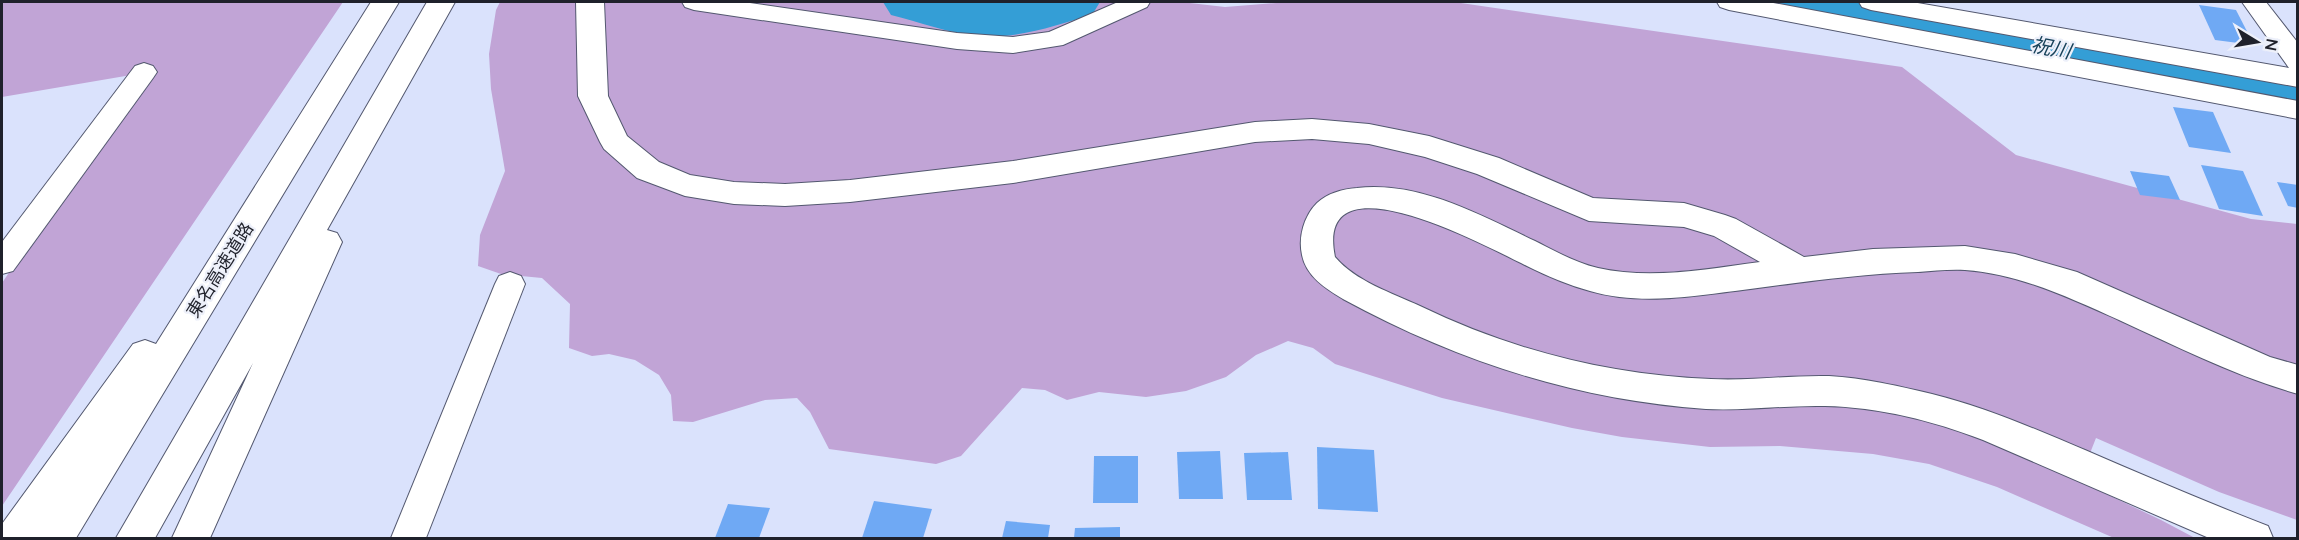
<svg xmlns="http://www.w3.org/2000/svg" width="2299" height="540" font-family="Mulish,'Noto Sans JP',sans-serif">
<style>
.green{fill:#c1a4d6}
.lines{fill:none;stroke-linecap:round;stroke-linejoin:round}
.river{fill:#349ed6;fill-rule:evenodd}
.building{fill:#6fa9f4}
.street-casing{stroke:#53586f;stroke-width:2}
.secondary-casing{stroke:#53586f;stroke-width:2}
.highway-casing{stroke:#53586f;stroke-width:2}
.street{fill:#fff;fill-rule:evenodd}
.secondary{fill:#fff;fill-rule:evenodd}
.highway{fill:#fff;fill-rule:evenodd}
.labels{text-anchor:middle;stroke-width:4.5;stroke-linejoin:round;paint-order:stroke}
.street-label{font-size:18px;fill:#1f212b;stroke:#edf0fa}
.water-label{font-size:20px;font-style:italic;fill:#18425a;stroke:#edf0fa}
</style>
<rect width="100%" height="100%" fill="#dae2fc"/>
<!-- green -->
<g class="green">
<path d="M2,2H343L2,506V283L143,73L2,97Z"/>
<path d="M500,2H1181L1225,7L1289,2H1454L1902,67L2016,155L2251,219L2297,224V520L2219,492L2096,438L2079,481L2161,520L2195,538H2114L1997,487L1929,464L1873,454L1780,446L1710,447L1622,437L1572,428L1442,398L1335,364L1313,348L1288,341L1256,355L1226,377L1186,391L1146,397L1099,392L1067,400L1045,390L1022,388L961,456L936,464L829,449L810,412L797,398L765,400L693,422L673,421L671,395L659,375L635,360L609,354L592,356L569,348L570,304L542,278L501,274L478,266L480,235L505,171L491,89L489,54L496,10Z"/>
</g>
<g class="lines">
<!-- river -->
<g class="river">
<path d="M883,2H1100L1092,15C1056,25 1016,40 977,36C949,33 919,22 891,15Z"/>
<path d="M1777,2H1897L2298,73V114L2062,71L1805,20L1785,15Z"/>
</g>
</g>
<!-- building -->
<g class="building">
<path d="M2199,5L2236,10L2254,45L2215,40Z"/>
<path d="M2173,107L2213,112L2231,153L2189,147Z"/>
<path d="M2201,165L2243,171L2263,216L2219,209Z"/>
<path d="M2130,171L2169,176L2180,200L2140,195Z"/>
<path d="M2277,182L2298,185V208L2288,206Z"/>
<path d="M1317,447L1374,450L1378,512L1318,509Z"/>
<path d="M1220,451L1223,499H1179L1177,452Z"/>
<path d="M1288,452L1292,500H1247L1244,453Z"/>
<path d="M1094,456H1138V503H1093Z"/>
<path d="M874,501L932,509L923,538H862Z"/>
<path d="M728,504L770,508L759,538H715Z"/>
<path d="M1006,521L1050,525L1048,538H1002Z"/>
<path d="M1120,527V538H1074L1075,528Z"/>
</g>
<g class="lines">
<defs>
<g id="street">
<path d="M682,2H743L957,33L1013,37L1049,32L1118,2H1150L1147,7L1063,45L1013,53L957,49L694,10L685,7Z"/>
<path d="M1717,2H1768L2298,101V119L1729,10L1720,7Z"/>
<path d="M1859,2H1912L2289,68L2242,2H2266L2298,43V87L1871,10L1862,7Z"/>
<path d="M144,63L153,66L157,72L153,78L13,271L2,274V242L135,66Z"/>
<path d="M510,272L521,276L525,284L426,538H391L495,284L499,276Z"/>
</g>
<path id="secondary" d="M576,2H604L608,96L627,136L659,162L690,175L734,182L785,184L850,180L1013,161L1255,122L1312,119L1369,124L1429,136L1499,158L1593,198L1684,203L1725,215L1736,219L1804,257L1873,249L1965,246L2015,254L2077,272L2270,357L2298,365V394C2235,376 2178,347 2119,320C2070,298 2020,274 1965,270C1950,269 1933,271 1918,272C1857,274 1796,283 1735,291C1687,297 1638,305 1590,291C1568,285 1547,276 1527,266C1493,250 1313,150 1335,257C1355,281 1392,293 1420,306C1511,350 1609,375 1711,379C1750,381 1790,375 1829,376C1864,378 1898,386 1932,394C1985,407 2035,429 2085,450C2145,476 2206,502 2268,526L2273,538H2209L1983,440C1934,421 1878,407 1825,406C1785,405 1745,411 1706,409C1576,400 1457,361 1343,299C1326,289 1306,276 1302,255C1298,237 1304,216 1317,203C1328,193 1343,189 1357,188C1420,181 1480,215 1535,241C1555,251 1576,263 1598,268C1651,280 1707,269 1760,262L1714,236L1684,227L1589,221L1477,174L1425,157L1369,144L1312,139L1255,142L1013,183L850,202L785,206L734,204L685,196L637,178L604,149L600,142L578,96Z"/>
<g id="highway">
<path d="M371,2H399L76,538H2V524L133,344L145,340L156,344Z"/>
<path d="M427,2H455L327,230L337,233L342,242L210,538H172L253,363L155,538H116Z"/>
</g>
</defs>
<!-- street casing -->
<use href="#street" class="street-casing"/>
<!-- secondary casing -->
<use href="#secondary" class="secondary-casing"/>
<!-- highway casing -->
<use href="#highway" class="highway-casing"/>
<!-- street -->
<use href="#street" class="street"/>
<!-- secondary -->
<use href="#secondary" class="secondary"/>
<!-- highway -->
<use href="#highway" class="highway"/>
</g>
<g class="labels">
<!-- street labels -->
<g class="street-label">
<text transform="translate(220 270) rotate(-58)" y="6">東名高速道路</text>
</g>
<!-- water labels -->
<g class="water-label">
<text transform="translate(2051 48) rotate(11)" y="7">祝川</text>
</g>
</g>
<!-- border -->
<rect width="2299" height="540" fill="none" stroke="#1f212b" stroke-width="6"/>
<!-- north arrow -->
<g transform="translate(2257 42) rotate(101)" stroke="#edf0fa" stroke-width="4.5" paint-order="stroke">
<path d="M0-4.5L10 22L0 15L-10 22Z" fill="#1f212b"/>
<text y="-9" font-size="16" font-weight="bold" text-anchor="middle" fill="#1f212b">N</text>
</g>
</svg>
